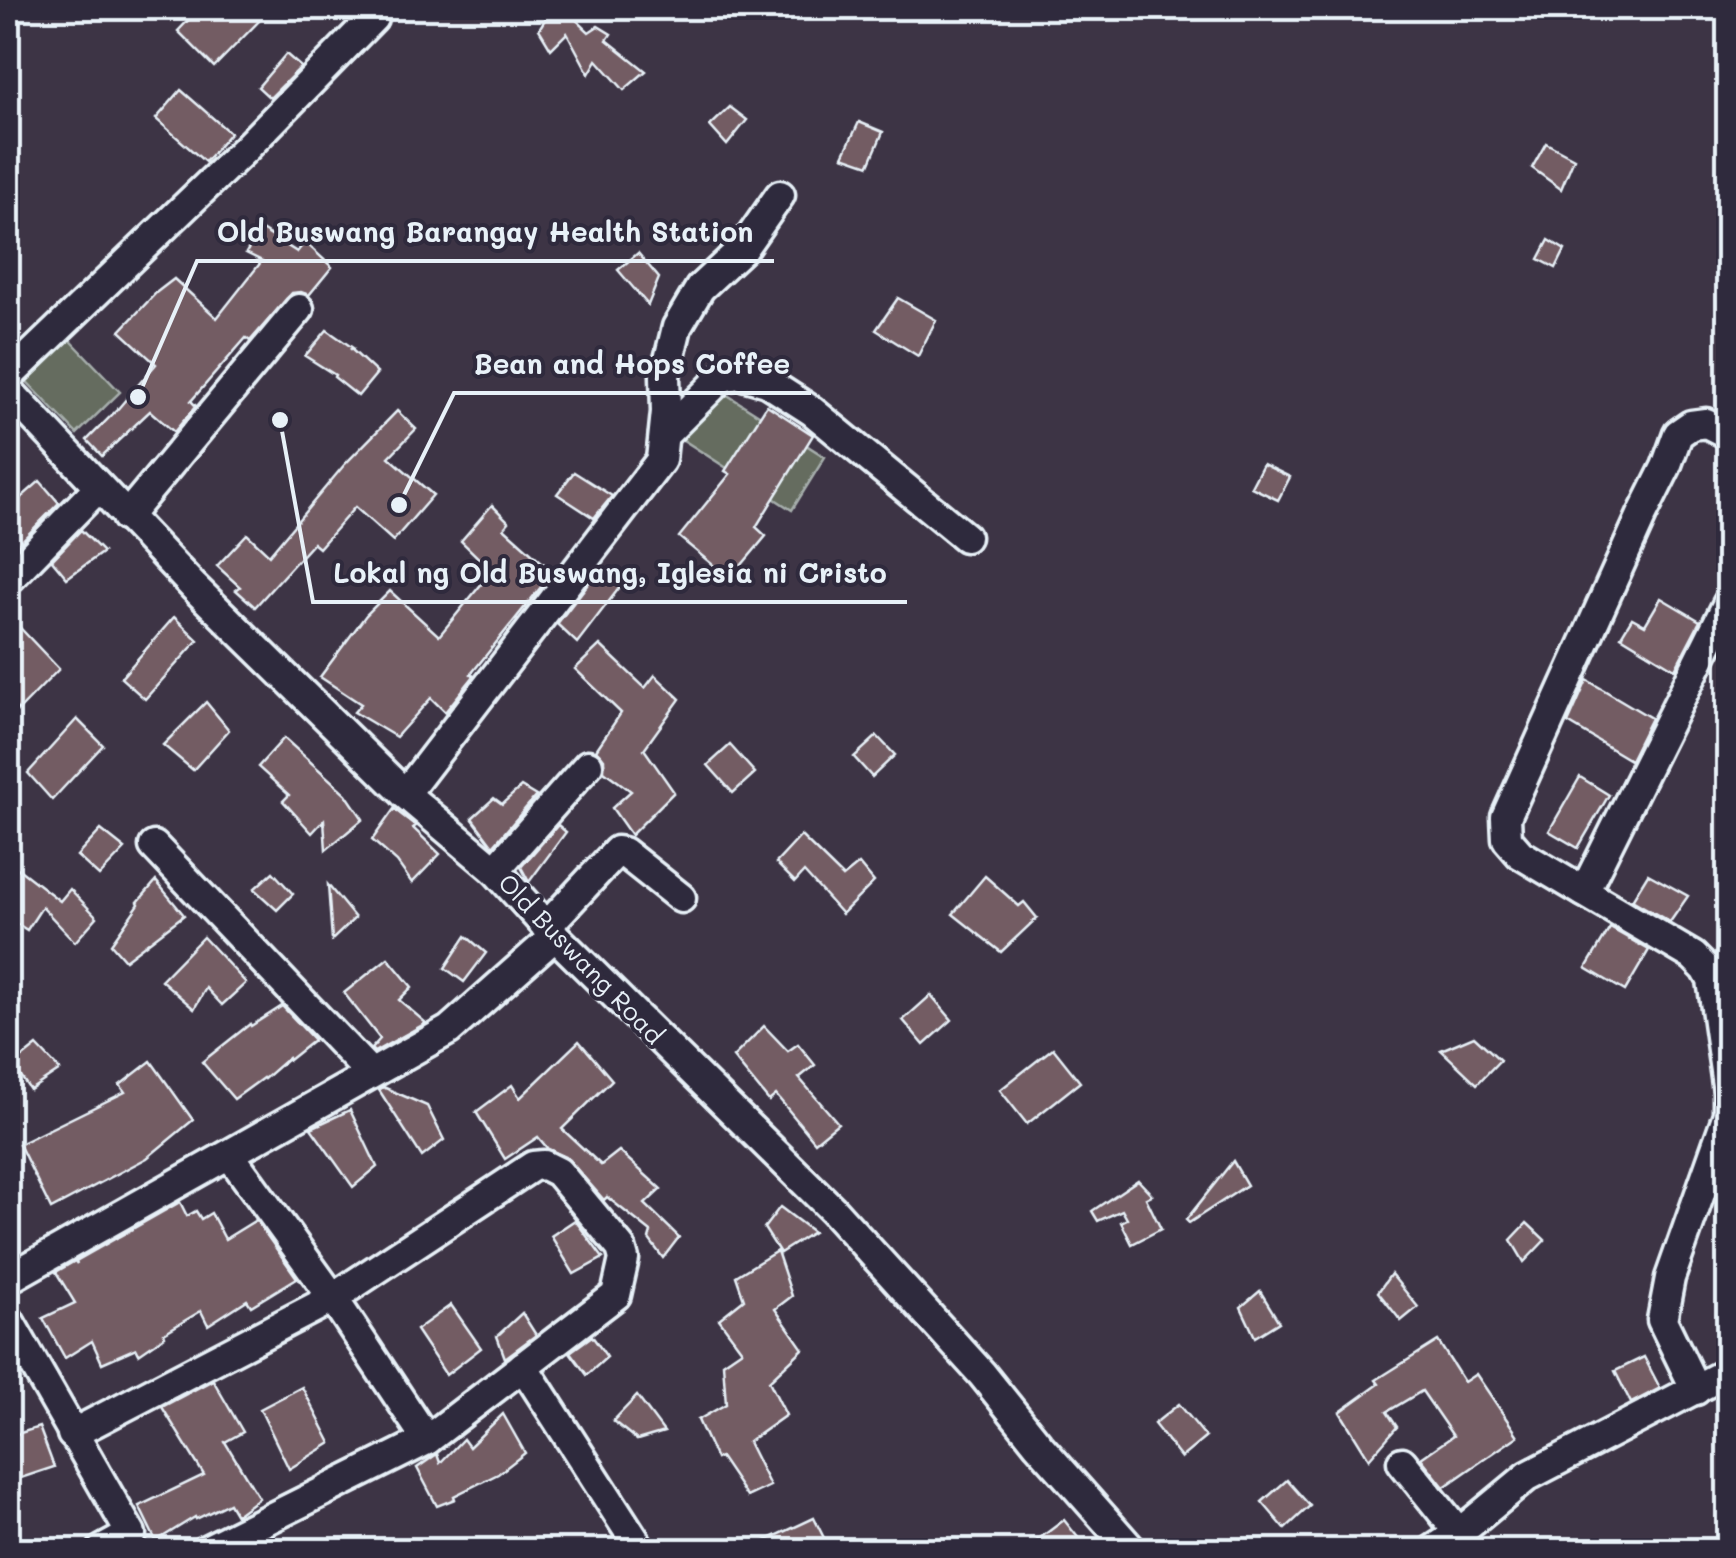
<svg xmlns="http://www.w3.org/2000/svg" width="1736" height="1558" font-family="Mali,sans-serif">
<style>
.green{fill:#656c5f;stroke:#a6aeac;stroke-width:2.5}
.building{fill:#735b63;stroke:#e8f1f8;stroke-width:2.5}
.lines{fill:none;stroke-linecap:round;stroke-linejoin:round}
.minor-casing{stroke:#e8f1f8;stroke-width:35}
.minor{stroke:#2f2a3d;stroke-width:28}
.labels{text-anchor:middle;stroke-width:8;stroke-linejoin:round;paint-order:stroke}
.street-label{font-size:25px;fill:#e8f1f8;stroke:#2f2a3d}
.leader{fill:none;stroke:#e8f1f8;stroke-width:4}
.callout-dot{fill:#e8f1f8;stroke:#2f2a3d;stroke-width:4}
.callout-label{font-size:28px;text-anchor:middle;font-weight:bold;fill:#e8f1f8;stroke:#2f2a3d;stroke-width:8;stroke-linejoin:round;paint-order:stroke}
</style>
<rect width="100%" height="100%" fill="#3d3445"/>
<filter id="ink" filterUnits="userSpaceOnUse"><feTurbulence type="fractalNoise" baseFrequency=".01" numOctaves="2"/><feDisplacementMap in="SourceGraphic" scale="20" xChannelSelector="R" yChannelSelector="G"/><feConvolveMatrix kernelMatrix="1 2 1 2 8 2 1 2 1" color-interpolation-filters="sRGB"/></filter>
<g filter="url(#ink)">
<!-- green -->
<g class="green">
<path d="M56,325L120,392L77,434L13,367Z"/>
<path d="M707,382L825,457L792,510L674,434Z"/>
</g>
<!-- building -->
<g class="building">
<path d="M200,8H245L259,21L214,67L178,31Z"/>
<path d="M552,8H564L589,32L598,26L611,34L607,40L646,71L624,90L597,60L589,74L567,33L551,49L539,29Z"/>
<path d="M286,54L301,67L270,98L258,87Z"/>
<path d="M181,90L230,133L205,162L156,119Z"/>
<path d="M730,107L747,120L727,145L710,126Z"/>
<path d="M859,122L883,132L869,165L843,156Z"/>
<path d="M1546,143L1574,158L1561,189L1532,168Z"/>
<path d="M260,229L297,252L305,242L332,267L309,295L301,292L292,293L250,341L246,338L191,401L196,406L174,432L150,411L102,456L87,440L116,411L156,364L120,331L157,292L174,279L217,318L262,261L246,253Z"/>
<path d="M1549,240L1565,250L1556,268L1539,259Z"/>
<path d="M638,253L659,278L648,305L618,270Z"/>
<path d="M898,298L936,320L918,356L876,330Z"/>
<path d="M327,330L353,348L351,349L377,373L358,396L334,377L335,375L305,356Z"/>
<path d="M767,405L813,435L756,527L766,536L730,579L679,537L730,474L725,471Z"/>
<path d="M397,411L416,429L389,457L433,495L393,541L355,507L319,548L313,543L255,607L236,590L240,587L217,566L247,534L269,555L345,464Z"/>
<path d="M1263,464L1290,477L1278,500L1251,487Z"/>
<path d="M574,472L612,496L594,518L557,494Z"/>
<path d="M40,481L59,503L8,555V509Z"/>
<path d="M492,505L509,522L504,528L553,572L471,674L474,676L445,712L431,698L396,737L354,712L361,704L320,677L366,615L390,591L439,636L492,571L461,541Z"/>
<path d="M81,530L103,552L67,578L52,560Z"/>
<path d="M601,567L623,583L577,643L557,624Z"/>
<path d="M1661,598L1700,621L1675,669L1621,636L1632,618L1645,625Z"/>
<path d="M8,615L59,669L18,711L8,694Z"/>
<path d="M174,617L198,640L145,699L121,678Z"/>
<path d="M600,645L645,688L655,675L680,699L644,749L674,792L631,835L612,808L631,791L604,771V759L596,750L621,713L575,669Z"/>
<path d="M1587,680L1651,718L1630,760L1568,723Z"/>
<path d="M206,702L229,730L193,770L163,745Z"/>
<path d="M77,719L103,745L52,800L28,773Z"/>
<path d="M877,736L895,755L872,777L854,757Z"/>
<path d="M284,738L346,794L363,819L326,850L324,820L312,833L283,801L289,795L258,767Z"/>
<path d="M730,745L755,773L733,793L708,765Z"/>
<path d="M1580,777L1609,795L1578,848L1549,831Z"/>
<path d="M521,787L536,796L493,846L472,818L494,798L502,804Z"/>
<path d="M394,809L416,826L413,828L440,854L412,883L397,862L372,840Z"/>
<path d="M558,825L566,832L529,882L521,867Z"/>
<path d="M101,830L125,849L99,876L77,856Z"/>
<path d="M801,836L843,877L859,864L874,882L842,914L804,872L795,882L776,863Z"/>
<path d="M16,867L60,901L70,889L97,917L75,942L42,907L27,930L8,918V880Z"/>
<path d="M273,872L293,894L277,910L254,889Z"/>
<path d="M1648,874L1688,896L1670,922L1632,900Z"/>
<path d="M985,876L1019,906L1024,902L1037,918L1001,952L953,914Z"/>
<path d="M156,881L184,915L125,960L111,944L139,904L138,902Z"/>
<path d="M328,885L355,918L332,940Z"/>
<path d="M1610,928L1649,950L1625,991L1586,968Z"/>
<path d="M466,936L486,953L464,982L445,968Z"/>
<path d="M203,937L246,983L222,1005L206,988L194,1009L161,980Z"/>
<path d="M388,958L412,987L399,1000L426,1023L374,1052L371,1049L380,1039L344,993Z"/>
<path d="M931,995L952,1020L924,1045L903,1020Z"/>
<path d="M282,1006L314,1040L289,1060L288,1058L264,1079L263,1078L234,1099L202,1062L250,1024L251,1026Z"/>
<path d="M764,1026L788,1051L798,1044L815,1065L799,1078L838,1123L815,1142L776,1095L769,1101L733,1057Z"/>
<path d="M1474,1036L1500,1060L1477,1084L1441,1050Z"/>
<path d="M579,1041L612,1080L562,1129L601,1165L619,1151L661,1189L645,1204L679,1237L663,1258L649,1239L651,1232L607,1197L604,1200L566,1157L548,1149L538,1137L505,1159L476,1112L512,1085L520,1098Z"/>
<path d="M37,1046L60,1070L30,1090L13,1065Z"/>
<path d="M1053,1048L1080,1082L1027,1124L1000,1090Z"/>
<path d="M151,1061L193,1120L147,1158L51,1209L19,1144L125,1092L120,1085Z"/>
<path d="M383,1087L427,1106L444,1140L422,1157L379,1090Z"/>
<path d="M350,1110L377,1167L353,1187L311,1128Z"/>
<path d="M1233,1161L1247,1185L1189,1223L1186,1220Z"/>
<path d="M1138,1180L1152,1195L1146,1198L1161,1229L1132,1244L1121,1222L1127,1219L1122,1210L1098,1221L1092,1211Z"/>
<path d="M180,1202L187,1216L196,1211L201,1219L211,1213L225,1239L256,1220L297,1278L251,1306L247,1300L208,1325L201,1311L164,1333L165,1336L139,1354L136,1348L102,1363L92,1341L65,1358L43,1318L75,1303L56,1272L75,1261L77,1264L76,1261Z"/>
<path d="M780,1207L813,1232L780,1253L764,1228Z"/>
<path d="M575,1220L603,1258L574,1274L551,1236Z"/>
<path d="M1527,1223L1545,1240L1524,1262L1511,1240Z"/>
<path d="M777,1251L792,1296L775,1309L803,1349L769,1381L786,1415L748,1442L770,1486L747,1497L720,1457L716,1459L698,1420L726,1404L723,1363L742,1350L719,1319L744,1299L736,1276Z"/>
<path d="M1391,1274L1418,1307L1401,1321L1378,1292Z"/>
<path d="M1260,1291L1279,1322L1255,1337L1241,1307Z"/>
<path d="M451,1305L481,1348L446,1375L416,1330Z"/>
<path d="M522,1313L536,1335L505,1358L497,1336Z"/>
<path d="M592,1336L607,1357L587,1375L570,1352Z"/>
<path d="M1438,1341L1464,1382L1476,1374L1518,1436L1444,1487L1421,1458L1453,1436L1422,1391L1387,1412L1397,1427L1369,1459L1340,1412L1379,1384L1376,1380Z"/>
<path d="M1644,1357L1660,1388L1631,1403L1615,1371Z"/>
<path d="M213,1380L243,1432L225,1442L259,1498L236,1515L229,1503L196,1519L195,1517L156,1541L139,1506L204,1475L162,1407Z"/>
<path d="M302,1387L331,1443L289,1469L260,1409Z"/>
<path d="M637,1396L664,1432L637,1440L613,1421Z"/>
<path d="M1179,1404L1206,1437L1181,1458L1154,1424Z"/>
<path d="M503,1414L525,1453L498,1474L454,1496L455,1499L437,1506L417,1468L437,1454L440,1463L463,1439L469,1447Z"/>
<path d="M39,1427L54,1467L15,1480L8,1463V1437Z"/>
<path d="M1287,1480L1310,1506L1285,1529L1262,1502Z"/>
<path d="M814,1518L830,1550H746Z"/>
<path d="M1064,1520L1088,1550H1024Z"/>
</g>
<g class="lines">
<defs>
<g id="minor">
<path d="M8,377L246,148L373,18"/>
<path d="M8,390L194,587L405,794L495,870L555,936L832,1209L982,1374L1038,1444L1132,1550"/>
<path d="M664,435L722,377L739,374L767,382L812,411L965,537"/>
<path d="M126,517L299,309"/>
<path d="M8,580L98,488"/>
<path d="M405,794L661,460L666,412L665,376L677,327L700,288L743,248L780,195"/>
<path d="M154,846L370,1073"/>
<path d="M495,870L588,765"/>
<path d="M1584,892L1520,854L1507,839L1506,817L1642,515L1666,467L1678,434L1691,425L1706,423L1728,434"/>
<path d="M546,927L617,851L623,852L681,898"/>
<path d="M8,1279L449,1030L555,936"/>
<path d="M8,1319L131,1534L102,1550"/>
<path d="M523,1366L641,1550"/>
<path d="M1696,1390L1662,1320L1670,1278L1728,1114V1092L1712,980L1706,969L1693,956L1584,892L1728,603"/>
<path d="M72,1434L333,1298L533,1166L544,1165L558,1172L621,1248L624,1259L616,1295L427,1440"/>
<path d="M1402,1462L1459,1533"/>
<path d="M206,1550L427,1440L333,1298L230,1155"/>
<path d="M1433,1550L1459,1533L1528,1476L1728,1372"/>
</g>
</defs>
<!-- minor casing -->
<use href="#minor" class="minor-casing"/>
<!-- minor -->
<use href="#minor" class="minor"/>
</g>
</g>
<g class="labels">
<!-- street labels -->
<g class="street-label">
<text transform="translate(581 959) rotate(46)" y="9">Old Buswang Road</text>
</g>
</g>
<!-- callouts -->
<path class="leader" d="M138 397L197 261H774M399 505L454 393H811M280 420L313 602H907"/>
<g class="callout-dot">
<circle cx="138" cy="397" r="10"/>
<circle cx="399" cy="505" r="10"/>
<circle cx="280" cy="420" r="10"/>
</g>
<g class="callout-label">
<text x="485" y="242">Old Buswang Barangay Health Station</text>
<text x="632" y="374">Bean and Hops Coffee</text>
<text x="610" y="583">Lokal ng Old Buswang, Iglesia ni Cristo</text>
</g>
<!-- margin -->
<rect width="1736" height="1558" fill="none" stroke="#2f2a3d" stroke-width="40"/>
<rect x="20" y="20" width="1696" height="1518" fill="none" stroke="#e8f1f8" stroke-width="4" filter="url(#ink)"/>
</svg>
